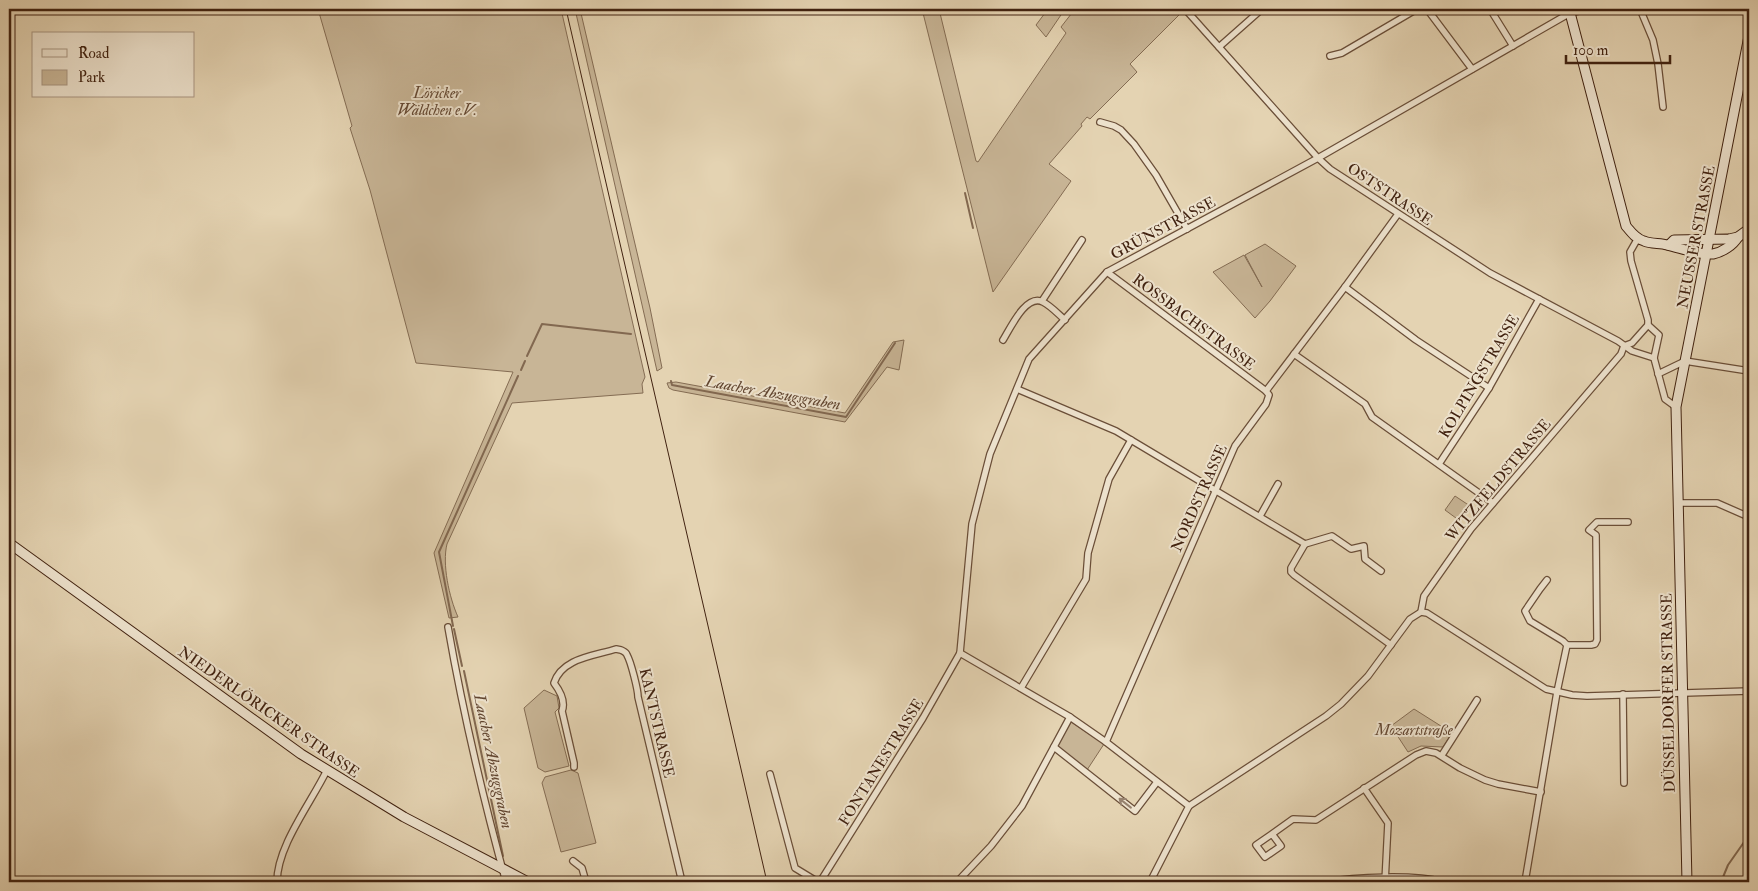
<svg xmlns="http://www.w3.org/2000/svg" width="1758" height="891" font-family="'IM FELL Double Pica',serif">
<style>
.green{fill:#c8b596;stroke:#846c53}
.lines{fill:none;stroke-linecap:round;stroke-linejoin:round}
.stream{stroke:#826850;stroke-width:2}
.street-casing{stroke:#6a4e38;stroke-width:8}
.secondary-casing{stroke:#412210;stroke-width:11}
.street{stroke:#ede2cd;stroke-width:5.5}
.secondary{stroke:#ede2cd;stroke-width:9}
.tram{stroke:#412210;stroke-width:1}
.oneway{stroke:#97826e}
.labels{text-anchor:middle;stroke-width:4;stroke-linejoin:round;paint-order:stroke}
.park-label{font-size:15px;font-style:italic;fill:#634732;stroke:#ede2cd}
.street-label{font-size:15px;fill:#412210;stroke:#ede2cd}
.water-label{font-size:16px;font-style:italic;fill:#614530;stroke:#ede2cd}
</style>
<rect width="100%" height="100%" fill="#e4d3b2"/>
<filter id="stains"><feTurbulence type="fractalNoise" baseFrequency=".004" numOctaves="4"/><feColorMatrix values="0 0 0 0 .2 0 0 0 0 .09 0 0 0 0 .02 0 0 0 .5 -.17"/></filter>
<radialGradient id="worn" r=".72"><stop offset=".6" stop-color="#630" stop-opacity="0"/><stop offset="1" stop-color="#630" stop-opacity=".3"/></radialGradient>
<!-- green -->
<g class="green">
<path d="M318,9H561L645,377L642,384L643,393L512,403L447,544C442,564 449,597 458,617L449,618L434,553L513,372L416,363L370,190L350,128L352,126Z"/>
<path d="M575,9H580L650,308L662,368L657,371Z"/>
<path d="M922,9H939L976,161L978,162L1066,33L1061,27L1075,9H1179L1182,12L1130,64L1137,72L1090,119L1087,117L1081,124L1082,126L1049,164L1071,181L993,292Z"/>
<path d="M1048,9H1065L1046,37L1036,25Z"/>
<path d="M1265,244L1296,266L1270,301L1255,318L1213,272L1244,255L1262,287L1245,255Z"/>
<path d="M904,340L899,370L887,367L845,422L673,390L669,388L667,383L676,382L845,413L893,342Z"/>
<path d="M1455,496L1470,506L1460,521L1445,510Z"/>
<path d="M544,690L557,696L559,708L555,712L569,766L545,772L538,768L524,708Z"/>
<path d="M1414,709L1452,733L1443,747L1421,746L1408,752L1391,726Z"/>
<path d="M1071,722L1104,744L1087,770L1057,746Z"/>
<path d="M571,770L578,773L596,843L561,852L542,783L545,777Z"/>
</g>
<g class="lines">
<!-- stream -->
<g class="stream">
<path d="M965,193L973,228"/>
<path d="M527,356L542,324L631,334"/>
<path d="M521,370L525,361"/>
<path d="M671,381L672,385L846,417L895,343"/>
<path d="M453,626L439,552L518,376"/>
<path d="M454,629L462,666"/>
<path d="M464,671L503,856"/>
<path d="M1721,882L1728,865L1749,835"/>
</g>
<defs>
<g id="street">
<path d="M1185,9L1318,158L1330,169L1490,273L1618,341L1632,351L1654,358"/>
<path d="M1427,9L1472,69"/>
<path d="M1490,9L1513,46"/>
<path d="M1640,9L1653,40L1658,64L1663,107"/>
<path d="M1219,47L1262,9"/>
<path d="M1330,56L1342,53L1417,9"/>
<path d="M1100,122L1114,126L1121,130L1134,144L1156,175L1187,229"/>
<path d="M1638,238L1630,252L1631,261L1648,320V325L1659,335L1654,358L1665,399L1676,407"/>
<path d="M1107,272L1266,391"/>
<path d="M1345,287L1416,340L1489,388"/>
<path d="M1042,301L1082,240"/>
<path d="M1003,340C1010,329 1026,293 1043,302C1051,306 1058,314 1065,320"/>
<path d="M1624,346L1632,343L1648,325"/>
<path d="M1294,354L1365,404L1372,417L1493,503"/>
<path d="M1658,374L1685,361L1749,371"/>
<path d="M1017,389L1116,431L1305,544L1291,568V572L1294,575L1391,645"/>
<path d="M1439,464L1489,388L1539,299"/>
<path d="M1679,503H1717L1749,517"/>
<path d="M1260,516L1278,484"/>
<path d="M1305,544L1332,536L1351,549L1364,546L1365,559L1381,571"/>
<path d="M1421,612L1427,613L1546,689L1572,695L1587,696L1749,691"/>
<path d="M448,627C463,713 483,798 506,882"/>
<path d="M1567,645H1591L1595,644L1597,640L1596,535L1589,530L1597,522H1628"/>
<path d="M960,653L1070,717L1106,742L1189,806"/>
<path d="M1021,688L1086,579L1088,553L1109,479L1131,440"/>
<path d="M1623,694L1624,783"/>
<path d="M1106,742L1235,446L1266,404L1269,395L1266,391L1345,287L1398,214"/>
<path d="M1054,747L1135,811L1157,782"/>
<path d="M1442,755L1477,700"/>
<path d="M574,767V763L562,711C566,701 560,691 554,683C562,658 594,656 616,649L621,650C625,652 626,652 627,655C631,662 638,690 638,697L682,882"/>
<path d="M770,774L795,868L818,882"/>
<path d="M1364,788L1388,823L1385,882"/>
<path d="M1272,834L1256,845L1265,857L1281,846L1272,834L1293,819L1316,820L1416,755L1426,751L1436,753L1460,768L1485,780L1498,784L1541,792"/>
<path d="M573,861L582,868L586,882"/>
<path d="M277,882C277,846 311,803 327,770"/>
<path d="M820,882L923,718L960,653L972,524L990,454L1029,359L1107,272L1318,158L1570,13L1587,9"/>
<path d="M957,882L991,846L1022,806L1070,717"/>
<path d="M1150,882L1189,806L1326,716L1341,704L1368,676L1410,619L1421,612L1424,596L1471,529L1621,354L1624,346"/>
<path d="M1325,882C1354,877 1415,874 1442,882"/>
<path d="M1525,882L1557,692L1567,645L1563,641L1530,621L1525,611L1540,589L1547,580"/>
</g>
<g id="secondary">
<path d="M1569,9L1626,226C1631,232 1636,239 1644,241C1651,244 1660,243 1667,245C1681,248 1697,255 1713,254C1723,252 1733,245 1738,237"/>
<path d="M1669,245L1674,240L1729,239L1738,237L1749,229"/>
<path d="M9,543L301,754L404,817L528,882"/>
<path d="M1687,882L1676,407L1749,36"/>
</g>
</defs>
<!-- street casing -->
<use href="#street" class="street-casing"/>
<!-- secondary casing -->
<use href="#secondary" class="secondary-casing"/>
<!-- street -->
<use href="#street" class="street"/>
<!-- secondary -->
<use href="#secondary" class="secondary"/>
<!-- tram -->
<path class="tram" d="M566,9L767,882"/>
</g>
<!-- one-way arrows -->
<defs><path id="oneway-shaft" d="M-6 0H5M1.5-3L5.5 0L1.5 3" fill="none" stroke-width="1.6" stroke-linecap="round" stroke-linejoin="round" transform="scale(1.25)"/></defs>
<use class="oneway" href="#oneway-shaft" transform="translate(1125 803) rotate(-142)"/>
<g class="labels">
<!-- park labels -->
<g class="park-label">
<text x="437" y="98">Löricker<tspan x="437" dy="17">Wäldchen e.V.</tspan></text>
<text x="1414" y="735">Mozartstraße</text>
</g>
<!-- street labels -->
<g class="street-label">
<text transform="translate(1390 194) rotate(34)" y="5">OSTSTRASSE</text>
<text transform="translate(1163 228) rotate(-28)" y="5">GRÜNSTRASSE</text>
<text transform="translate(1696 237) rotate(-79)" y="5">NEUSSER STRASSE</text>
<text transform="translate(1194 322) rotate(37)" y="5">ROSSBACHSTRASSE</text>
<text transform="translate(1479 376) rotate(-59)" y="5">KOLPINGSTRASSE</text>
<text transform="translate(1498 480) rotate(-50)" y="5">WITZFELDSTRASSE</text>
<text transform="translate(1199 498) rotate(-66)" y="5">NORDSTRASSE</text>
<text transform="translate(1668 693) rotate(-91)" y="5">DÜSSELDORFER STRASSE</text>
<text transform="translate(269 712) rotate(35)" y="5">NIEDERLÖRICKER STRASSE</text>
<text transform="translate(657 723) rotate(77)" y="5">KANTSTRASSE</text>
<text transform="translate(881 762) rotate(-58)" y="5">FONTANESTRASSE</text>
</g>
<!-- water labels -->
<g class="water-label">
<text transform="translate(773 392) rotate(10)" y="6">Laacher Abzugsgraben</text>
<text transform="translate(494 761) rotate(78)" y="6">Laacher Abzugsgraben</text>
</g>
</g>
<!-- margin -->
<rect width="1758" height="891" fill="none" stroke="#e4d3b2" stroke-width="30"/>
<rect x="10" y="10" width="1738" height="871" fill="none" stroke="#412210" stroke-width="2.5"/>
<rect x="15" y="15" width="1728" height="861" fill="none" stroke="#412210"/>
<!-- legend -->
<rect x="32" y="32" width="162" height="65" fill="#ede2cd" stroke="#a89581"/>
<rect x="42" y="49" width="25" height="8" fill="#ede2cd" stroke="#a89581"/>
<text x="78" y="58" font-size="15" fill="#412210">Road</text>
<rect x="42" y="70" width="25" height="15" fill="#c8b596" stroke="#a89581"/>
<text x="78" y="82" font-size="15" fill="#412210">Park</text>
<!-- scale -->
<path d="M1566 55v8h104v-8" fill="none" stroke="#412210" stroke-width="2.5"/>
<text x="1573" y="55" font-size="15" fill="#412210" stroke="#ede2cd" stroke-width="4" paint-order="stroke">100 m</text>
<rect width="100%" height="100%" filter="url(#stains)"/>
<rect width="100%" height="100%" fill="url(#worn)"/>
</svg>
